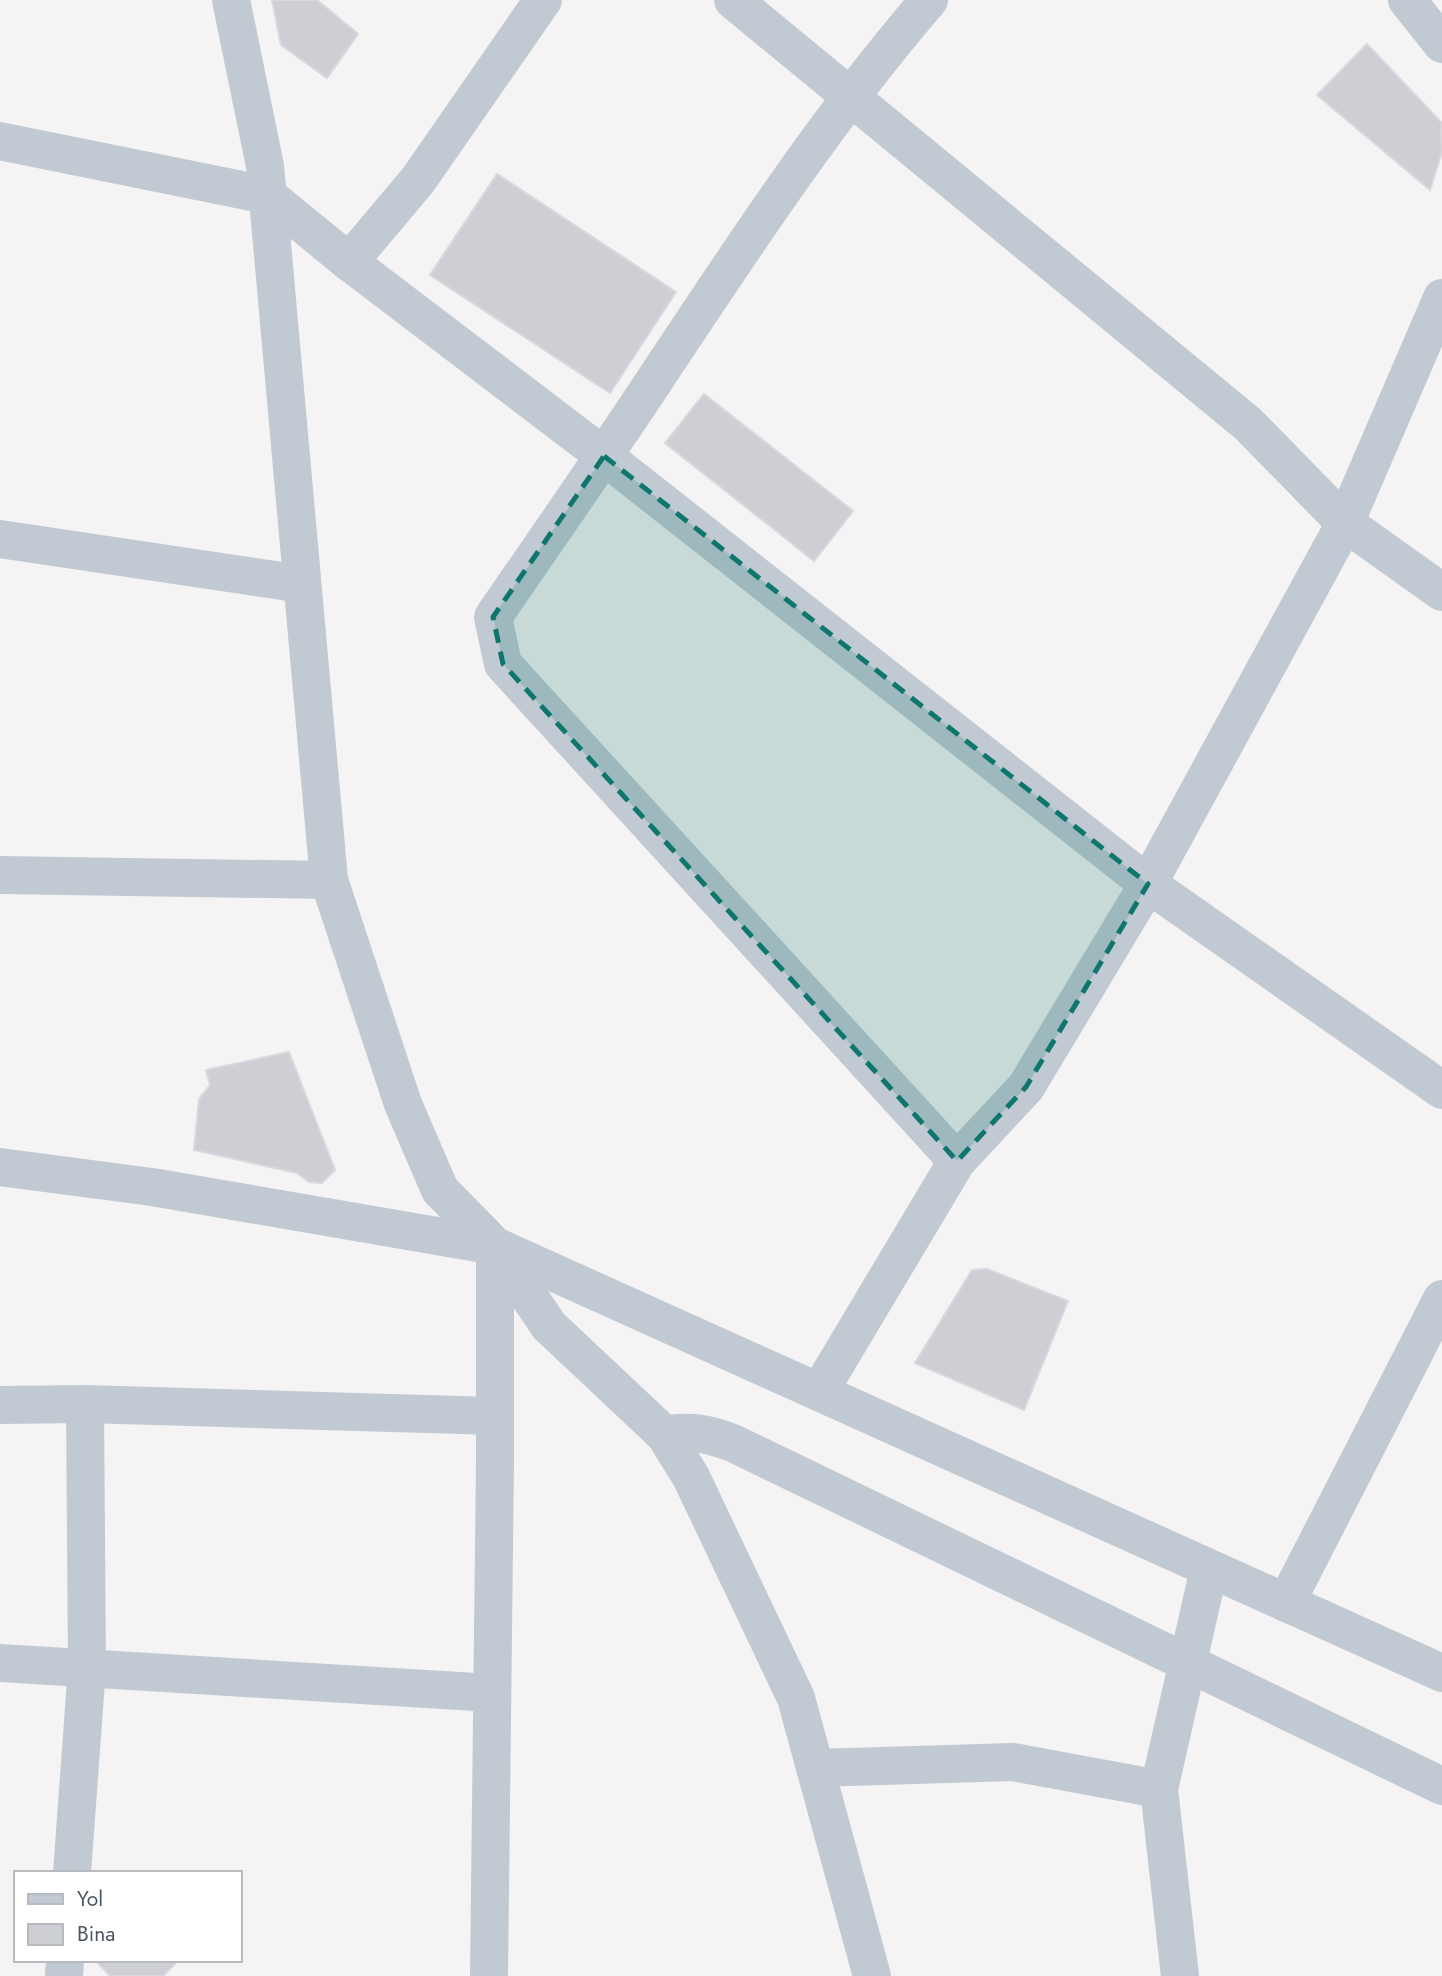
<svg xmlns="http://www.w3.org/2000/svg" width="1442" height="1976" font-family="Jost,sans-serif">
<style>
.building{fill:#cdcfd5;stroke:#d7d9de;stroke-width:2}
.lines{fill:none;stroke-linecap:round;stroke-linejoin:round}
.minor{stroke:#c1cad2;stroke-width:38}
.marked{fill:#0f766e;fill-opacity:0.2;stroke:#0f766e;stroke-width:5;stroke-dasharray:14 9;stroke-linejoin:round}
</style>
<rect width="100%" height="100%" fill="#f5f3f3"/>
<!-- building -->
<g class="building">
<path d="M272,0H317L358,34L327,78L281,45Z"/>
<path d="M1367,44L1441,122L1442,152L1430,190L1317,95Z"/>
<path d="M497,174L676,292L610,393L430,275Z"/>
<path d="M704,394L853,511L814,561L665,443Z"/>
<path d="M289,1052L335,1170L322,1183L309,1182L297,1173L194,1150L199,1099L210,1085L206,1070Z"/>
<path d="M987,1269L1068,1301L1024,1410L915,1363L972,1270Z"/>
<path d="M95,1960H179L163,1976H110Z"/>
</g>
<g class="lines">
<!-- minor -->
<g class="minor">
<path d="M231,0L265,166L329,880L403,1104L440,1190L495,1246L1442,1673"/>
<path d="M733,0L1248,424L1345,523L1442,592"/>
<path d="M929,0C828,117 743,247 658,375C604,457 548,537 493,617L503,664L957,1161"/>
<path d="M1407,0L1442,44"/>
<path d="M0,141L267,195L349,262L604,456L1148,884L1442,1090"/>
<path d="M349,262L418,180L543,0"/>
<path d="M0,539L302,584"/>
<path d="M0,875L329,880"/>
<path d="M0,1167L152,1187L495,1246L549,1326L665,1435L691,1477L796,1698L872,1976"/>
<path d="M819,1392L957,1161L1026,1087L1148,884L1345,523L1442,298"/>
<path d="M0,1405L85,1404L495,1416"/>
<path d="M665,1435C691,1430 711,1434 735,1444L1442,1786"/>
<path d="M1286,1603L1442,1299"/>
<path d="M0,1663L492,1693"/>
<path d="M815,1768L1013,1762L1159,1789"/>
<path d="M72,1873L87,1667L85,1404"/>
<path d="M64,1976L65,1960"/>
<path d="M489,1976L495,1462V1246"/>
<path d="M1180,1976L1159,1789L1209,1569"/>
</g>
</g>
<!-- marked area -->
<path class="marked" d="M604,456L1148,884L1026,1087L957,1161L503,664L493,617Z"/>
<!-- legend -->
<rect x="14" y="1871" width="228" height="91" fill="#ffffff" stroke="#b7bbc0" stroke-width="2"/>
<rect x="28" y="1894" width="35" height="10" fill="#c1cad2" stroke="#b7bbc0" stroke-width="2"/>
<text x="77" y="1906" font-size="21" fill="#4a5661">Yol</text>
<rect x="28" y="1924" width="35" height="21" fill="#cdcfd5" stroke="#b7bbc0" stroke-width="2"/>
<text x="77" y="1941" font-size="21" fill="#4a5661">Bina</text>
</svg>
